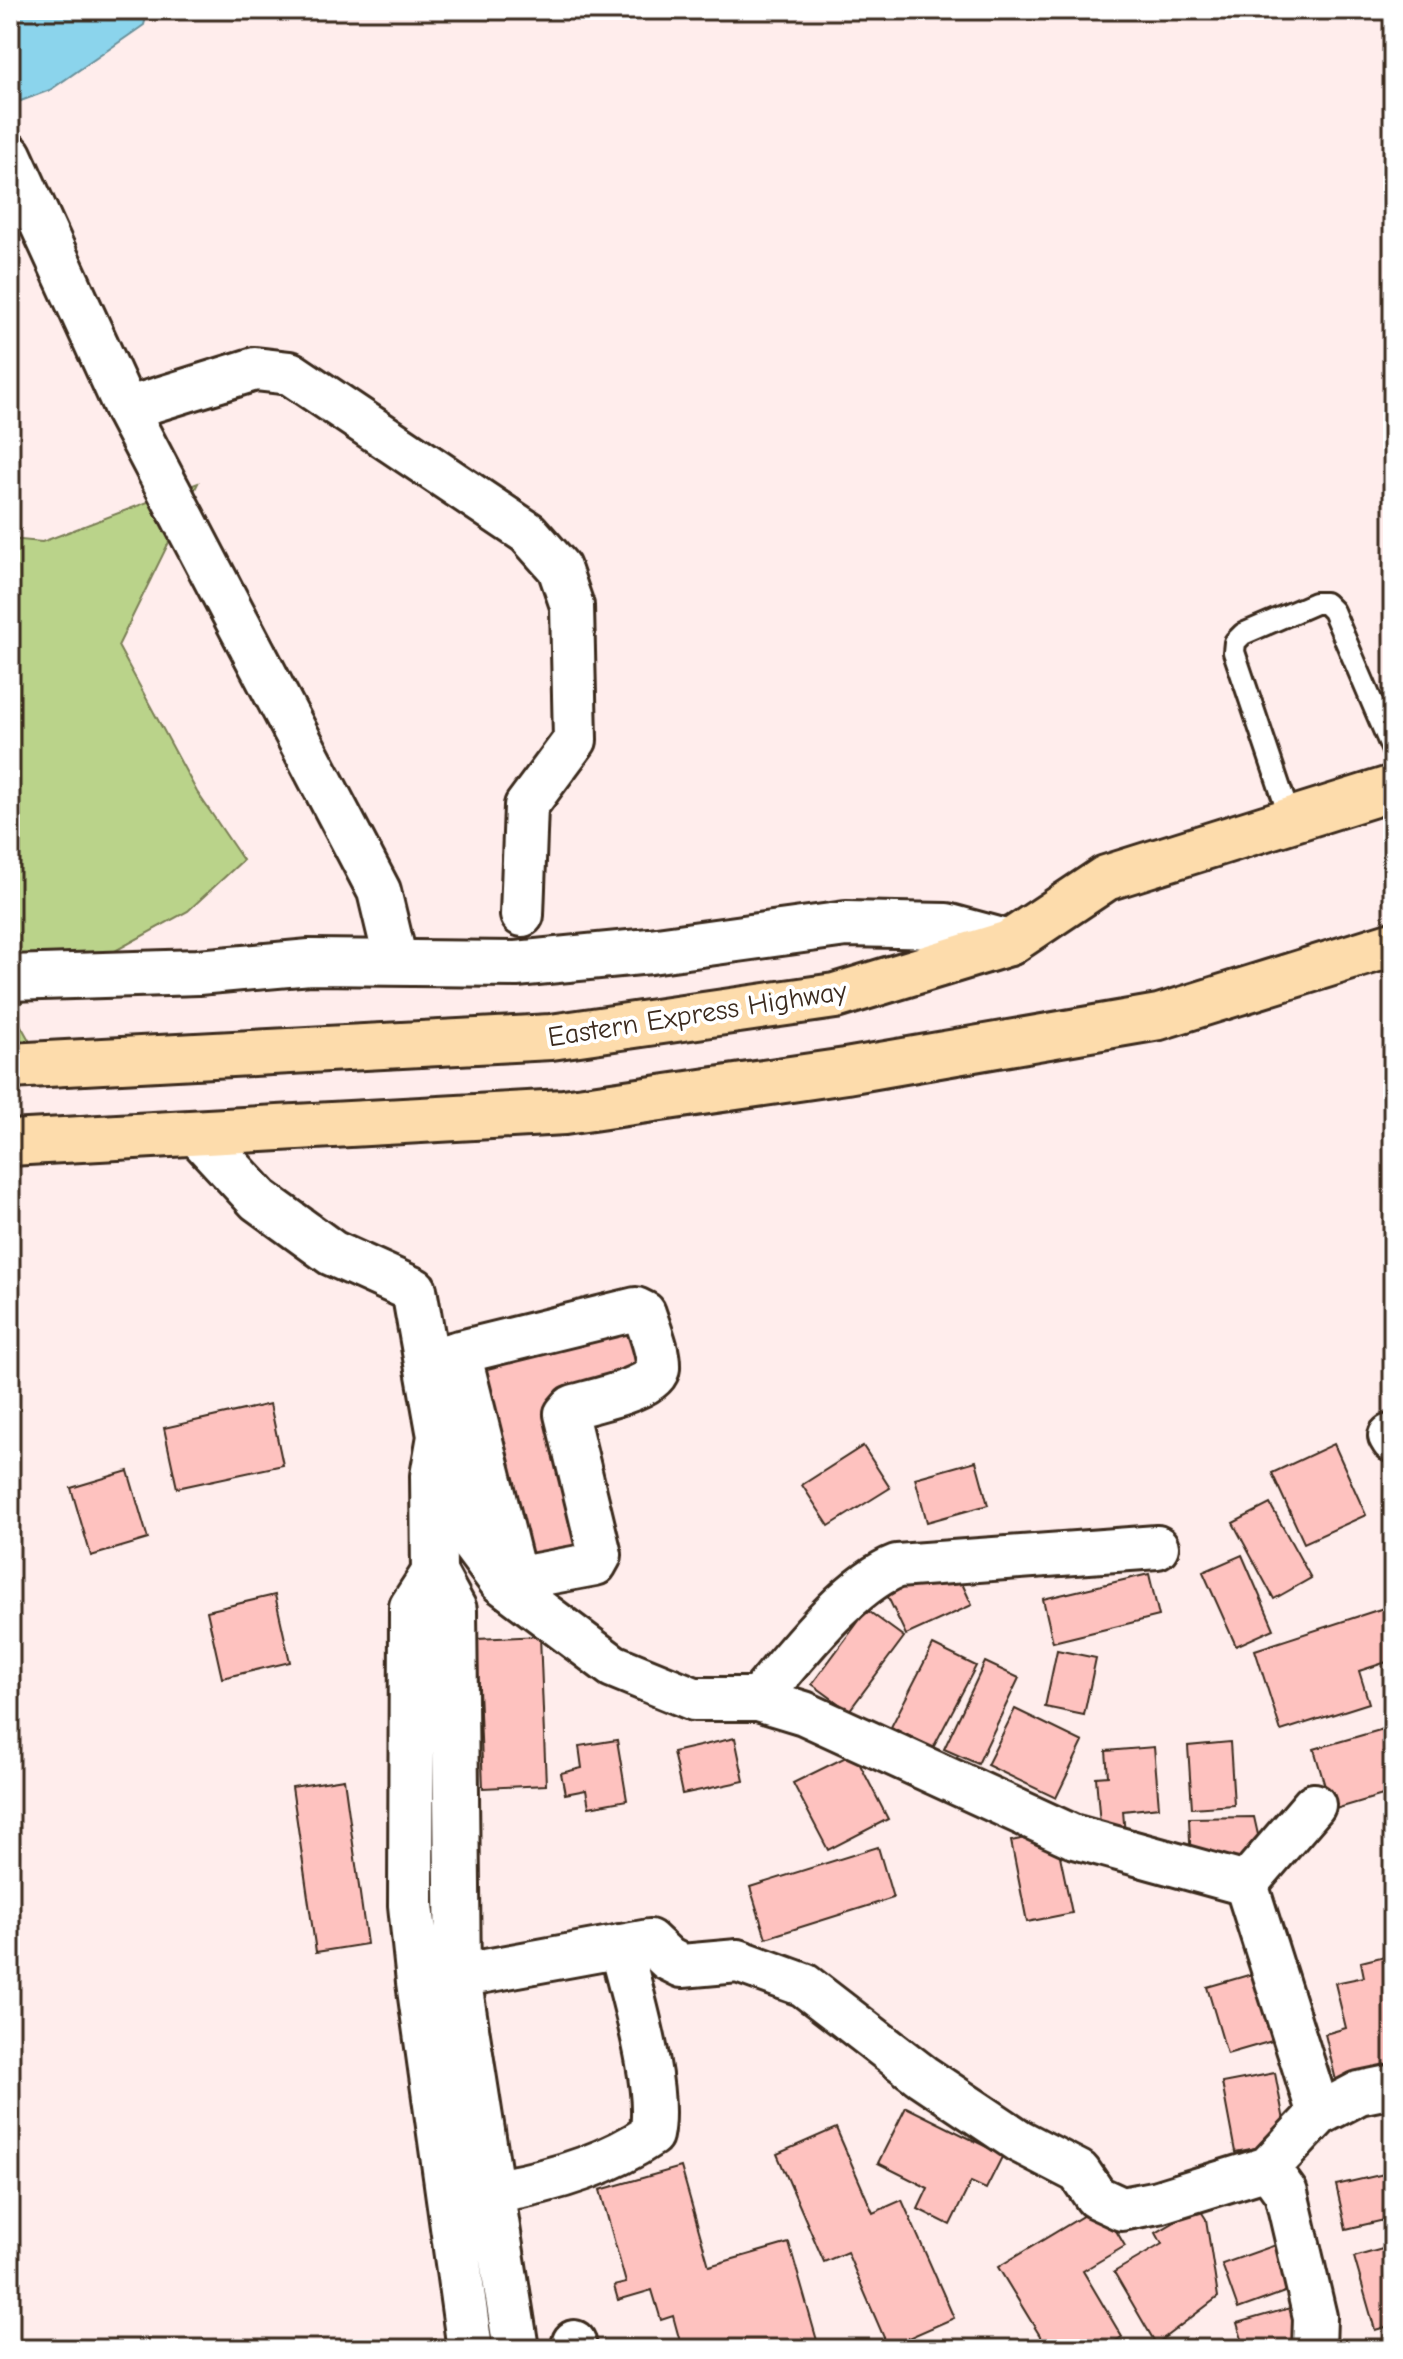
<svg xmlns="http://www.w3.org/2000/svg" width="1403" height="2359" font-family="'Comic Neue',sans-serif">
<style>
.green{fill:#bad38a;stroke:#7a7e54;stroke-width:2}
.water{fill:#8bd4ec;stroke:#6b909a;stroke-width:2}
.building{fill:#fec2bf;stroke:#3b2a1e;stroke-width:2}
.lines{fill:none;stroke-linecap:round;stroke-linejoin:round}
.lane-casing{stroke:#3b2a1e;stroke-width:26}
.street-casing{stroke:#3b2a1e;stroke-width:48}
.secondary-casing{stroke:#3b2a1e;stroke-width:50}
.highway-casing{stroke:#3b2a1e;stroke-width:50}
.lane{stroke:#fff;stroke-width:20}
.street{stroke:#fff;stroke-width:42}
.secondary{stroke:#fff;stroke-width:44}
.highway{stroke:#fddcac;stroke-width:44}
.labels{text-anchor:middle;stroke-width:8;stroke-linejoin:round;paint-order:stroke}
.street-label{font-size:28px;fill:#3b2a1e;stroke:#fff}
</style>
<rect width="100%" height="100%" fill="#ffedec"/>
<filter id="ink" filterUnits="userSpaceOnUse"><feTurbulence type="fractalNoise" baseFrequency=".0125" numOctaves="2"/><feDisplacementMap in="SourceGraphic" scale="16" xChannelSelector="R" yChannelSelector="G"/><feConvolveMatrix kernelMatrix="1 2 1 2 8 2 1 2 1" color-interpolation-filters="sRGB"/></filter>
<g filter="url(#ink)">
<!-- green -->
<path class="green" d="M198,483L118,646L197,792L243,860L188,911L11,1008L29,1040H10V539L42,542Z"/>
<!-- water -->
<path class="water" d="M10,10H148L144,25L50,90L10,105Z"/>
<!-- building -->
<g class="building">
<path d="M639,1315L652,1368L556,1408L593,1553L521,1571L466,1358Z"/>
<path d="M270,1404L283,1465L177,1488L164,1428Z"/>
<path d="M1334,1444L1366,1515L1304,1543L1272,1473Z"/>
<path d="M863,1446L890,1488L829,1526L802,1485Z"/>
<path d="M976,1461L988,1505L927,1522L915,1478Z"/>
<path d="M128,1471L148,1539L91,1556L71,1488Z"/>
<path d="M1270,1504L1311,1578L1274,1599L1233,1523Z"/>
<path d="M1242,1555L1274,1629L1236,1646L1203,1572Z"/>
<path d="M953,1564L972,1605L906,1635L887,1595Z"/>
<path d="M1149,1574L1159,1616L1053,1642L1043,1599Z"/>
<path d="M275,1595L290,1662L222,1678L207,1611Z"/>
<path d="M1393,1605V1660L1359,1671L1369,1703L1281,1731L1255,1650Z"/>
<path d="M867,1610L904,1637L849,1711L812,1684Z"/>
<path d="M540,1636L546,1785L483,1788L477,1639Z"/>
<path d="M933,1645L976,1666L933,1748L891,1727Z"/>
<path d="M1057,1650L1096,1658L1084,1715L1045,1707Z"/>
<path d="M985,1662L1019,1678L978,1764L944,1749Z"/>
<path d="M1015,1709L1083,1742L1056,1798L987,1765Z"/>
<path d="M1387,1728L1393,1748V1792L1332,1810L1314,1749Z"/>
<path d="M735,1738L744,1781L682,1794L673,1752Z"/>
<path d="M617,1740L627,1800L589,1807L586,1790L565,1794L561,1773L582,1768L579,1746Z"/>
<path d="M1230,1742L1234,1805L1192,1808L1188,1746Z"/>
<path d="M1154,1747L1159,1807L1123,1811L1125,1835L1101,1836L1096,1777L1108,1776L1106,1751Z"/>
<path d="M854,1753L888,1819L828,1850L793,1783Z"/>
<path d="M344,1779L367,1944L316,1952L292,1787Z"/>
<path d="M1254,1817L1263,1857L1191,1865L1189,1818Z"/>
<path d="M1055,1832L1072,1913L1027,1922L1011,1841Z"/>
<path d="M878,1847L893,1898L766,1938L750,1887Z"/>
<path d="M1393,1954V2071L1337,2085L1325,2034L1346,2028L1335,1983L1364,1977L1361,1962Z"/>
<path d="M1259,1972L1279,2039L1227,2054L1207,1987Z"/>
<path d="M1275,2073L1288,2142L1235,2152L1222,2083Z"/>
<path d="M906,2107L1003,2155L986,2189L971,2182L950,2225L918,2209L928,2188L878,2163Z"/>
<path d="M836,2128L873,2213L902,2200L954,2318L888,2347L847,2252L824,2262L777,2154Z"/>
<path d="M681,2167L709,2266L789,2243L818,2344L801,2349H682L673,2316L661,2320L652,2290L618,2300L614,2286L626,2283L600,2190Z"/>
<path d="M1393,2172V2218L1346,2229L1336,2185Z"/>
<path d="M1101,2205L1125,2246L1083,2271L1122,2337L1102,2349H1048L998,2267Z"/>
<path d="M1199,2208L1206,2219L1218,2297L1156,2344L1114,2272L1162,2244L1156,2233Z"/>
<path d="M1290,2240L1307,2284L1238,2309L1222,2264Z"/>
<path d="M1393,2246V2325L1375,2330L1354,2257Z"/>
<path d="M1297,2306L1302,2349H1245L1237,2323Z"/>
</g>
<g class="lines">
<defs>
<path id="lane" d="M1290,818L1234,652L1235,642L1243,634L1315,603H1325L1333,611L1393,751"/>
<g id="street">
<path d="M10,155L126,409L255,369L290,373L528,533L559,568L572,606L575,740L526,806L522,915"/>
<path d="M126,409L379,891L396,962"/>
<path d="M426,1360L444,1356L636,1309L644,1313C649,1329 659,1351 658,1368C656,1389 591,1401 572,1407L566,1414L600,1555L595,1564L520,1578L514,1574L459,1352"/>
<path d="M1390,1436L1393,1441"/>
<path d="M441,1440L469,1539L501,1582L613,1666L694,1699H758L804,1713L1072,1836L1246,1884"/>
<path d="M758,1699C792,1659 849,1584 897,1566L1157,1547"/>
<path d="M1246,1884L1319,2114"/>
<path d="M1246,1884L1314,1805"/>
<path d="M425,1982L649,1941L668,1959L682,1966L738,1961L804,1985L922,2076L1019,2141L1079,2172L1096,2197L1122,2209L1158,2202L1268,2168L1319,2114L1359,2093L1393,2086"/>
<path d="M1268,2168L1286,2193L1315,2317L1314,2349"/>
<path d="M457,2196C523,2189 595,2173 651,2135C661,2087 632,1996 620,1946"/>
<path d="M574,2342L575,2349"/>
</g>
<g id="secondary">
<path d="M10,978L198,972L310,962L516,964L650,951L846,924L946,926L1009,943"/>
<path d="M198,1134L259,1200L332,1253L414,1290L440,1436L433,1476L434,1573"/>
<path d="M470,2349L419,1982L411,1905L412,1607L434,1573L454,1610L458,1977L516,2349"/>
</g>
<g id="highway">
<path d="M10,1066L551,1037L835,996L1009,943L1106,878L1393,788"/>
<path d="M10,1143L564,1112L846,1071L1159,1017L1393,944"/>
</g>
</defs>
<!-- lane casing -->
<use href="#lane" class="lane-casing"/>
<!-- street casing -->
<use href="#street" class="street-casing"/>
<!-- secondary casing -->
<use href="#secondary" class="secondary-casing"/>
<!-- highway casing -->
<use href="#highway" class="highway-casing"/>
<!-- lane -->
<use href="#lane" class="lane"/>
<!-- street -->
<use href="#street" class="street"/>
<!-- secondary -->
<use href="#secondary" class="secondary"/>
<!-- highway -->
<use href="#highway" class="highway"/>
</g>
</g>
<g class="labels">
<!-- street labels -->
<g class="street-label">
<text transform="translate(697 1013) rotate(-9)" y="10">Eastern Express Highway</text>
</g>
</g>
<!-- margin -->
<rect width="1403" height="2359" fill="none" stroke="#fff" stroke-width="40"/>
<rect x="20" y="20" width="1363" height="2319" fill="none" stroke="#3b2a1e" stroke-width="3" filter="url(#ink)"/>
</svg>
